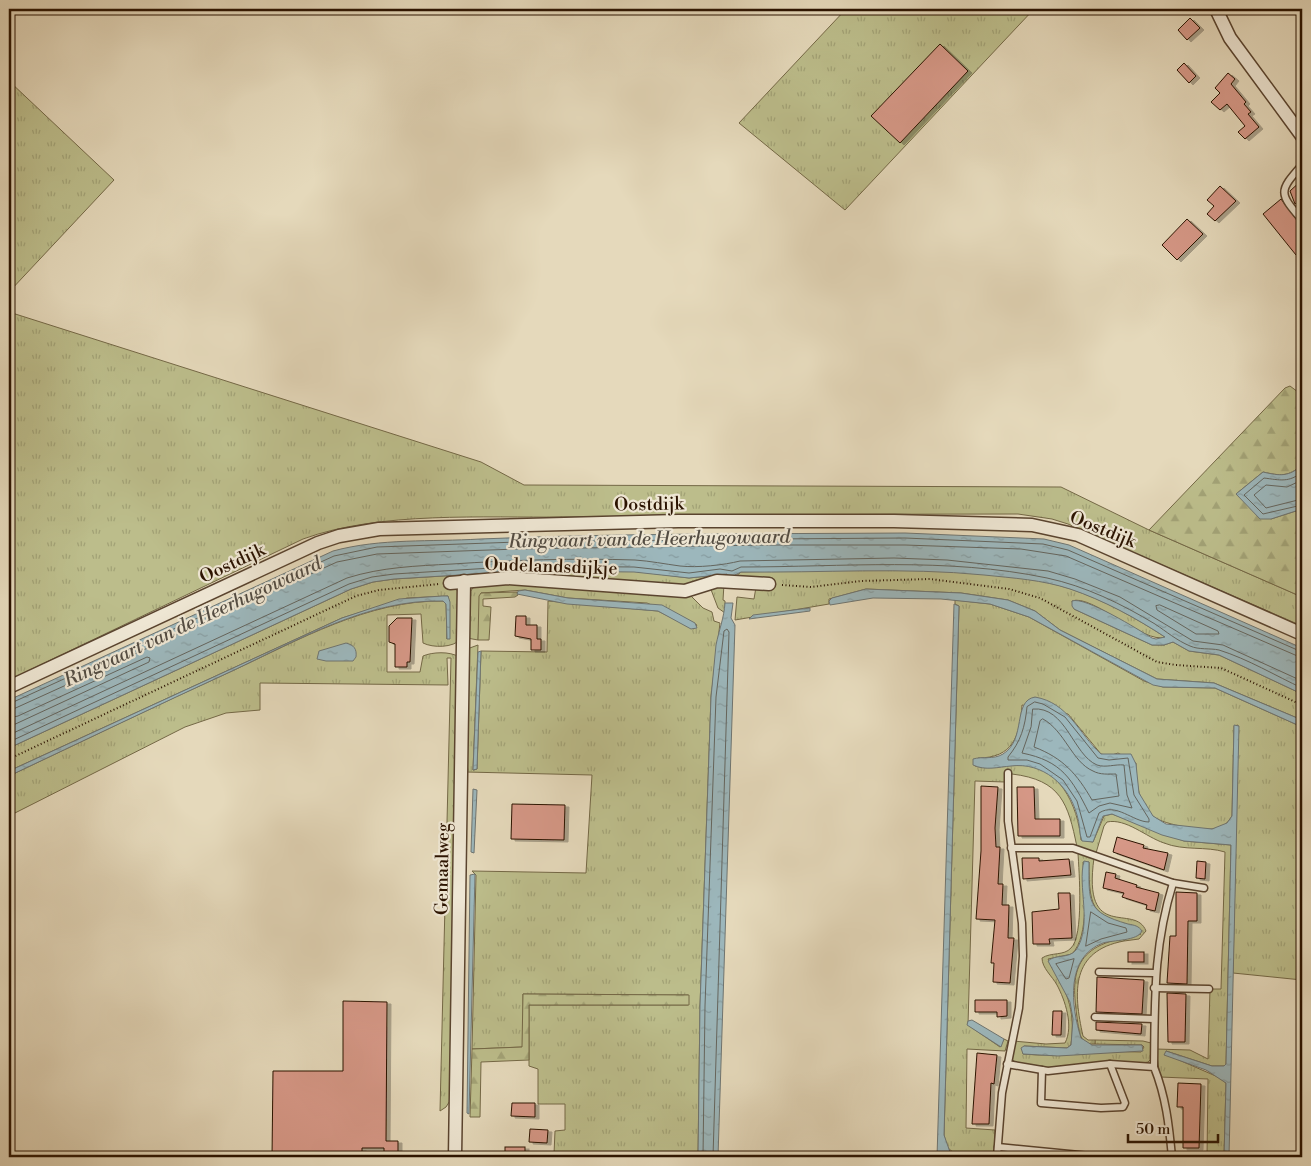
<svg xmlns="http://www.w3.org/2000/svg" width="1311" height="1166" font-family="'Libre Bodoni',serif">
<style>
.grass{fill:url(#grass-tufts);stroke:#746846}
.forest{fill:url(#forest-firs);stroke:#746846}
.water{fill:url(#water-ripples);stroke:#6f7571}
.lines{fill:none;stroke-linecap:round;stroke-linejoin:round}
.shore{stroke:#64655e;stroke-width:1}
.building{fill:#d69887;stroke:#2b1300;filter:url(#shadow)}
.service-casing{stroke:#5a442f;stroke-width:9}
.minor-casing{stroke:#5a442f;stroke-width:15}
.path{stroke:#2b1300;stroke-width:2;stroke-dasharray:1 2.5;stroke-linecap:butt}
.service{stroke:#eee6d3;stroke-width:6}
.minor{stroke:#eee6d3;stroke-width:12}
.labels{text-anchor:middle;stroke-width:4.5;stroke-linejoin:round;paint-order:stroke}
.street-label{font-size:18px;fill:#2b1300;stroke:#eee6d3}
.water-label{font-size:19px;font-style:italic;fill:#534c42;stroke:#eee6d3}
</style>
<defs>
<pattern id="grass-tufts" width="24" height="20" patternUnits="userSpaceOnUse" patternTransform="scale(1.25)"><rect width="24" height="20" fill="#bcbd8b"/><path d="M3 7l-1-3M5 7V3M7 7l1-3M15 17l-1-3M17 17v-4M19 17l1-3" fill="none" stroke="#a2a276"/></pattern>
<pattern id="forest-firs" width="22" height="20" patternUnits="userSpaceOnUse" patternTransform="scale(1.25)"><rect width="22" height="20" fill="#bcbd8b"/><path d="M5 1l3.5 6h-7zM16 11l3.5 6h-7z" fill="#a2a276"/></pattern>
<pattern id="water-ripples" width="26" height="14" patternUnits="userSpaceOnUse" patternTransform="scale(1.25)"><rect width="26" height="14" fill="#9cb7bc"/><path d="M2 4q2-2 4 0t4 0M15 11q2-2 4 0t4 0" fill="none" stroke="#879ca0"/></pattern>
<filter id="shadow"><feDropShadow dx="4" dy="2" stdDeviation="0" flood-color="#0004"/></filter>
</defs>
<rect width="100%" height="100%" fill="#e5d9bb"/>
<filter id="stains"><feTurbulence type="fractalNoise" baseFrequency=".004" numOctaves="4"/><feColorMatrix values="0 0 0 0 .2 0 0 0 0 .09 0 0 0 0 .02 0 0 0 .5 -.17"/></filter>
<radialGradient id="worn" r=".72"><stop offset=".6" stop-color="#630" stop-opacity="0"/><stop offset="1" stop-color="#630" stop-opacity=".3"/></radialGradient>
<!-- grass -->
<g class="grass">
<path d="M846,9H1034L845,210L739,123Z"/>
<path d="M9,81L114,180L9,292Z"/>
<path d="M9,312L481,462L524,485L1061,487L1149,530L1302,597V626L1068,524L1052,519L1018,514C867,514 716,515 565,517C484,518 380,511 303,539L9,680Z"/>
<path d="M894,569C949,571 1019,572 1071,589C1104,600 1136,618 1165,637C1145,645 1091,593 1072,601L1074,609L1152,645H1164L1173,642L1189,651L1219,655L1302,694V720L1214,683L1157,679L1060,630L1035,611L1008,600L961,593L866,589L829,599V604L735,620L737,597L754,599L756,587L735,577L741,572Z"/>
<path d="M524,571H634L689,578L727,574V577L689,587L556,577L454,588L459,592L461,639C453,648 433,648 423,643L421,614L387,615V672H420L423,656C432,652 450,651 459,657L453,1096L446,1107L440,1111L451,658H447L448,685L260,683V710L226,713L185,727L9,816V776C83,741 157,705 232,671C299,640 368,600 443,601L446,603L447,639L448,596L407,598L342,618L9,771V748L351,589L373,582L394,579Z"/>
<path d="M489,582L690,595L703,608L712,612L714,621L720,623L711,697L700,1006L698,1157H568L554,1154L555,1131L565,1130V1104H538V1069L529,1066V1005H688V995L523,994V1047L472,1049L476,875L472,871L586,873L592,775L466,772L467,649L478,645L473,770L477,769L481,651L547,652L548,601L658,611L694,629L697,625L647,603L568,598L525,590L481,593L478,640L467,638C467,624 463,597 474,587C478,584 484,583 489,582Z"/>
<path d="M724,584L723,600L725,601V613L718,608L710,587Z"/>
<path d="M955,600L990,604L1029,617L1144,681L1163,687L1215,688L1302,727V980L1233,973L1238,725L1234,726L1232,816C1228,822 1225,826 1218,828C1205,832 1165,825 1154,817C1138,804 1136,782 1136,763L1118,753L1109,756L1101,754L1068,714L1022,705C1020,736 1013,758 978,758L975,766C990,770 1003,765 1018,765C1059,763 1078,806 1081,840L1093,842L1104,816L1112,814L1184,841L1231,845L1226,1064L1224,1066H1212L1166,1051L1179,1060L1218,1077L1226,1083L1224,1157H1207L1208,1079L1160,1077L1156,1049L1190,1050L1208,1059L1210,989H1221L1225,852C1206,846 1184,851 1164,843C1146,837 1126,818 1107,822L1104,826L1096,853L1077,847C1068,803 1061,780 1012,774L1005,782L975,781L968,1025L1000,1047L1004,1039L1008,1041L1005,1051L967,1049L966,1128L995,1130L994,1157L956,1155L947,1147L944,1135L959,606L955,604Z"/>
<path d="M1078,853L1094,858C1082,944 1135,902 1146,931L1139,939L1124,941V938L1141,934C1094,912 1089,916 1089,862H1083C1084,887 1090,935 1072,954L1048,959C1066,990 1076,1008 1071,1045L1067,1048L1024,1046L1023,1054C1062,1058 1101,1050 1141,1052L1144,1047L1142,1045L1095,1044V1040L1143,1041L1151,1043L1152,1058L1148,1062C1133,1066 1117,1061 1102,1062C1082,1063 1024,1076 1011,1058L1013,1041L1046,1044L1065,1043C1074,1026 1065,1000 1057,985C1052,976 1042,968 1042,958C1051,952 1064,956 1071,948C1084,936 1079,871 1078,853Z"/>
</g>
<!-- forest -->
<g class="forest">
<path d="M1290,386L1302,395V435L1297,442L1302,446V465C1288,477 1281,476 1263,472L1236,494L1271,519L1302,509V597L1149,530L1285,388Z"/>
<path d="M517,592L518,595L515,597L483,599V606L491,607L489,640H478L479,596L481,593Z"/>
<path d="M1124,938V941C1071,951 1073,991 1083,1036L1088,1040H1095V1044C1085,1045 1081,1039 1079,1031C1072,984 1066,949 1124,938Z"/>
<path d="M523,994L689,995V1005H529V1060L481,1062L480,1117H470L472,1049L522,1047Z"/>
</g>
<!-- water -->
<g class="water">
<path d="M1302,465V509L1271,519H1260L1236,494L1263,472C1280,476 1289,477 1302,465Z"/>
<path d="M905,533L1044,539L1069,545L1302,648V694L1219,655L1189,651L1173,642L1164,645H1152L1074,609L1072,606V601C1085,596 1139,630 1152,638L1156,639L1165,637C1136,618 1103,600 1070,589C1043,580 1013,578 984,575C903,567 822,573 741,572L735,575L734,586H726L727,574L689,578L634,572L524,571L394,579L373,582L351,589L9,748V700L333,551C381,538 431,542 480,539C621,533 764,534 905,533Z"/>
<path d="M866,589L961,593L1008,600L1035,611L1060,630L1157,679L1214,683L1302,720V727L1215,688L1163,687L1153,685L1029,617L990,604L941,599L873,598L830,605L829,601L832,598Z"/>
<path d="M525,590L568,598L662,605L695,623L697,628L691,629L658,611L567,604L517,594L518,591Z"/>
<path d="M442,596H448L450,602V639H447L446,604L443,601C368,599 298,640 232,671C158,705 83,741 9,776V771L342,618L399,599Z"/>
<path d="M725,603H733L731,618L735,625L718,1157H698L700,1006L711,697C713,680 714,662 716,645C719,630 724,618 725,603Z"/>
<path d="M954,604L959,606L944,1135L950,1152L965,1157H937Z"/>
<path d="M810,608V611L749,619L753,615Z"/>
<path d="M346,643C354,645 357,649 356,657L353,661H326L317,659L319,651Z"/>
<path d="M481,651L477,769L473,770L478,652Z"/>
<path d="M1035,697C1069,703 1078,733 1101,754H1131L1136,764L1139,793L1153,816L1166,824L1212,829L1227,823L1232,816L1234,725L1239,726L1229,1157H1224L1226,1083L1206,1070L1164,1055L1166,1051L1212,1066H1224L1226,1064L1231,845L1184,841L1162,835L1112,814L1103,816L1093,842L1082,841C1079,834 1080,823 1077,815C1069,785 1043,762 1011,766C999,767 985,771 973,765V759C983,756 993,760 1003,754C1027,739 1012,701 1035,697Z"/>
<path d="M473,789L477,790L474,853L471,852Z"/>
<path d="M1084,861L1089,862C1089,902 1086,912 1128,924C1134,925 1139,926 1142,931C1138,941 1113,940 1103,943C1065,957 1071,1006 1081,1038L1092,1045H1142L1143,1051L1058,1056L1023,1054L1021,1048L1024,1046L1067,1048L1071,1045L1073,1019L1070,1002L1048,961C1055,954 1069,959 1076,950C1093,925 1077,886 1084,861Z"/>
<path d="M475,874L469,1114L467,1113L470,875Z"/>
<path d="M972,1020L1004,1039L1001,1047L967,1025L968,1021Z"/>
</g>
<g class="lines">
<!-- shore -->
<g class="shore">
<path d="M1302,472C1289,483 1280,480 1264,478L1244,495L1263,514L1302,505"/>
<path d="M1302,480L1287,487L1266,485L1254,495L1266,508L1302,499"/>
<path d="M1160,605L1218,631L1219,634H1196L1157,610L1156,606Z"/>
<path d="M1035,702L1043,704L1065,717L1098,758L1109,760L1128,758L1134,795L1149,819V822C1133,822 1116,802 1099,813L1090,837H1087L1077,801L1063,780L1040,764L1027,760H1008V757C1021,741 1025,727 1027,707Z"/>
<path d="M9,704L334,556L377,547L518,542L768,539L905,538L1043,544L1068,550L1302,652"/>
<path d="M1033,709C1066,706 1073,755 1097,765C1106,768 1115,764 1124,765L1127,795L1132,808L1110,803L1099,806L1089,813C1072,779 1062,761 1022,753L1031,727Z"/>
<path d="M9,711L337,562L377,554L518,549L768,545H905L1021,549L1066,556L1302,658"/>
<path d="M9,718L18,716L147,657L150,658L149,662L9,727"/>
<path d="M1043,719C1065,731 1072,762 1093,771C1100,775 1109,774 1116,774L1119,796L1092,800C1077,774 1063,758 1034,747L1040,721Z"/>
<path d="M9,735L347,578C382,567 416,566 452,564C513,560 574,558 635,560C650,561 665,564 680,566C698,568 724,565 740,561L894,558L947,560L1048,571L1075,579L1120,597L1193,641L1223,645L1302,681"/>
<path d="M9,742L349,584L372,577L394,574L524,566L634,567L689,573L720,569L732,571L741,567C842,567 947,557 1047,578C1085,586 1122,604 1155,624C1167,632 1176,640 1190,646C1199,650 1210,648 1219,650C1248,659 1276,676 1302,688"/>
<path d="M1091,912L1108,923L1126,928L1127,932L1101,939L1086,946Z"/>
<path d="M1074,959L1069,978L1066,979L1056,964Z"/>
<path d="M703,1157L705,1006L716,697L724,631L727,629L729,632L713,1157"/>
</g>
</g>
<!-- building -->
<g class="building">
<path d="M1190,18L1200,28L1187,40L1178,30Z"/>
<path d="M940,44L968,71L900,143L871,116Z"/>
<path d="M1184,63L1196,76L1189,83L1177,70Z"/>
<path d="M1228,73L1235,79L1231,84L1246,102L1244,104L1251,112L1248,114L1259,127L1245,139L1238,132L1245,126L1227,104L1220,110L1211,102L1220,93L1215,88Z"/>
<path d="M1302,180V198L1295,204L1290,191Z"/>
<path d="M1220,186L1236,201L1215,221L1207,214L1214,206L1207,200Z"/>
<path d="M1281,199L1302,227V249L1296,255L1263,214Z"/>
<path d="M1187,219L1203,234L1177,260L1162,245Z"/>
<path d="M516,616H526V625H537V639H541V650H531V639L515,636Z"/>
<path d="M397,618H412L410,662H407V667H395V644L389,642V626Z"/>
<path d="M981,786L998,787L995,828L996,847H1000L998,884H1003L1002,905H1009L1008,938H1014L1010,983L993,982L994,963H991L995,920L976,919L981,851Z"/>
<path d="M1017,787H1034L1035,819H1060V836H1018Z"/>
<path d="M512,804L565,805L564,840L511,839Z"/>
<path d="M1117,837L1144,845L1143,848L1168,853L1164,870L1113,852Z"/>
<path d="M1022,858H1039V861L1069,859L1071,875L1023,879Z"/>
<path d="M1197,861L1206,862L1205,879L1196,878Z"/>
<path d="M1106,872L1116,874L1115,878L1137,885L1136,887L1159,893L1155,911L1146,909L1147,905L1122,897L1124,893L1103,888Z"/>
<path d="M1176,892L1197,893V921H1188L1187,984L1167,983L1170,936H1176Z"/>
<path d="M1058,893H1070L1072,938L1049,939L1050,944H1033L1032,912L1059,909Z"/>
<rect x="1128" y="952" width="16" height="10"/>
<path d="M1097,977L1144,980L1142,1014L1096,1012Z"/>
<path d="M1167,993L1186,994L1185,1042H1168Z"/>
<path d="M975,1000H1007V1016L997,1017V1012H975Z"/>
<path d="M343,1001L387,1002L386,1141H398V1157H384V1148H362V1157H272L273,1071H343Z"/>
<path d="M1053,1011H1062L1061,1035H1052Z"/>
<path d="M1096,1022L1142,1024L1141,1034L1096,1030Z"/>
<path d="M977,1053L997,1055L994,1084L991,1083L989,1124H972Z"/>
<path d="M1178,1083L1201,1084L1199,1148H1183V1107H1177Z"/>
<path d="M512,1103H535V1117L511,1116Z"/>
<path d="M530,1129L548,1130L547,1143L529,1142Z"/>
<rect x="505" y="1147" width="20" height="10"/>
</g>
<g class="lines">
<defs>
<g id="service">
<path d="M1302,165C1278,192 1279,193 1302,220"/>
<path d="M1011,848H1073L1173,883L1204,888"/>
<path d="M1099,972L1154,973"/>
<path d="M1154,988L1209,989"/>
<path d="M1095,1017L1154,1019"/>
<path d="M1007,1064L1048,1071L1110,1064L1154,1067C1166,1097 1169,1125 1172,1157"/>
<path d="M1154,1067C1155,1001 1153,948 1173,883"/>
<path d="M1042,1070L1041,1103L1101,1108L1123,1107L1125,1103L1110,1064"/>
<path d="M998,1147L1100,1157"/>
<path d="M997,1157L1002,1093L1019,1008L1023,956L1022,923L1008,821V773"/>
</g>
<g id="minor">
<path d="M1216,9L1230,38L1302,136"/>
<path d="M450,583L508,578L685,591L717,581L769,584"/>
<path d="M9,687L318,543L339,536L379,529L678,521H894L1032,525L1078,535L1302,634"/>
<path d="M455,1157L464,581"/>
</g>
</defs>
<!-- service casing -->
<use href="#service" class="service-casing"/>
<!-- minor casing -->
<use href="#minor" class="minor-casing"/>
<!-- path -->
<g class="path">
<path d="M782,585L811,587L861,581L930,579L1009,589L1040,598L1157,662L1176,665L1221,668L1302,705"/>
<path d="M9,759L356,596L379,590L439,584"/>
</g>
<!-- service -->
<use href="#service" class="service"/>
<!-- minor -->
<use href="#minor" class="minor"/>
</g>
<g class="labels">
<!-- street labels -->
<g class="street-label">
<text transform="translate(649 504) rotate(-1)" y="6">Oostdijk</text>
<text transform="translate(1103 529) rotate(22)" y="6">Oostdijk</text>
<text transform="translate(232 563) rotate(-25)" y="6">Oostdijk</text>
<text transform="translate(551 566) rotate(2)" y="6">Oudelandsdijkje</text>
<text transform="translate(442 869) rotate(-89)" y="6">Gemaalweg</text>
</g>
<!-- water labels -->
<g class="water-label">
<text transform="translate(649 538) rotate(-1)" y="7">Ringvaart van de Heerhugowaard</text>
<text transform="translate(192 621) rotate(-25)" y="7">Ringvaart van de Heerhugowaard</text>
</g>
</g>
<!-- margin -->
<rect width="1311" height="1166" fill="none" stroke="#e5d9bb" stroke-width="30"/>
<rect x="10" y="10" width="1291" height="1146" fill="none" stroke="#2b1300" stroke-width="2.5"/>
<rect x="15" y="15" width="1281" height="1136" fill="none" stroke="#2b1300"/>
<!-- scale -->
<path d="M1128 1134v8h90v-8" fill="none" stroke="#2b1300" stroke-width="2.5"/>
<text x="1136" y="1134" font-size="15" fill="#2b1300" stroke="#eee6d3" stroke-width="4" paint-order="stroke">50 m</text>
<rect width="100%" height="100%" filter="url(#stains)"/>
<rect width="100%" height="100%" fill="url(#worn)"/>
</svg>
